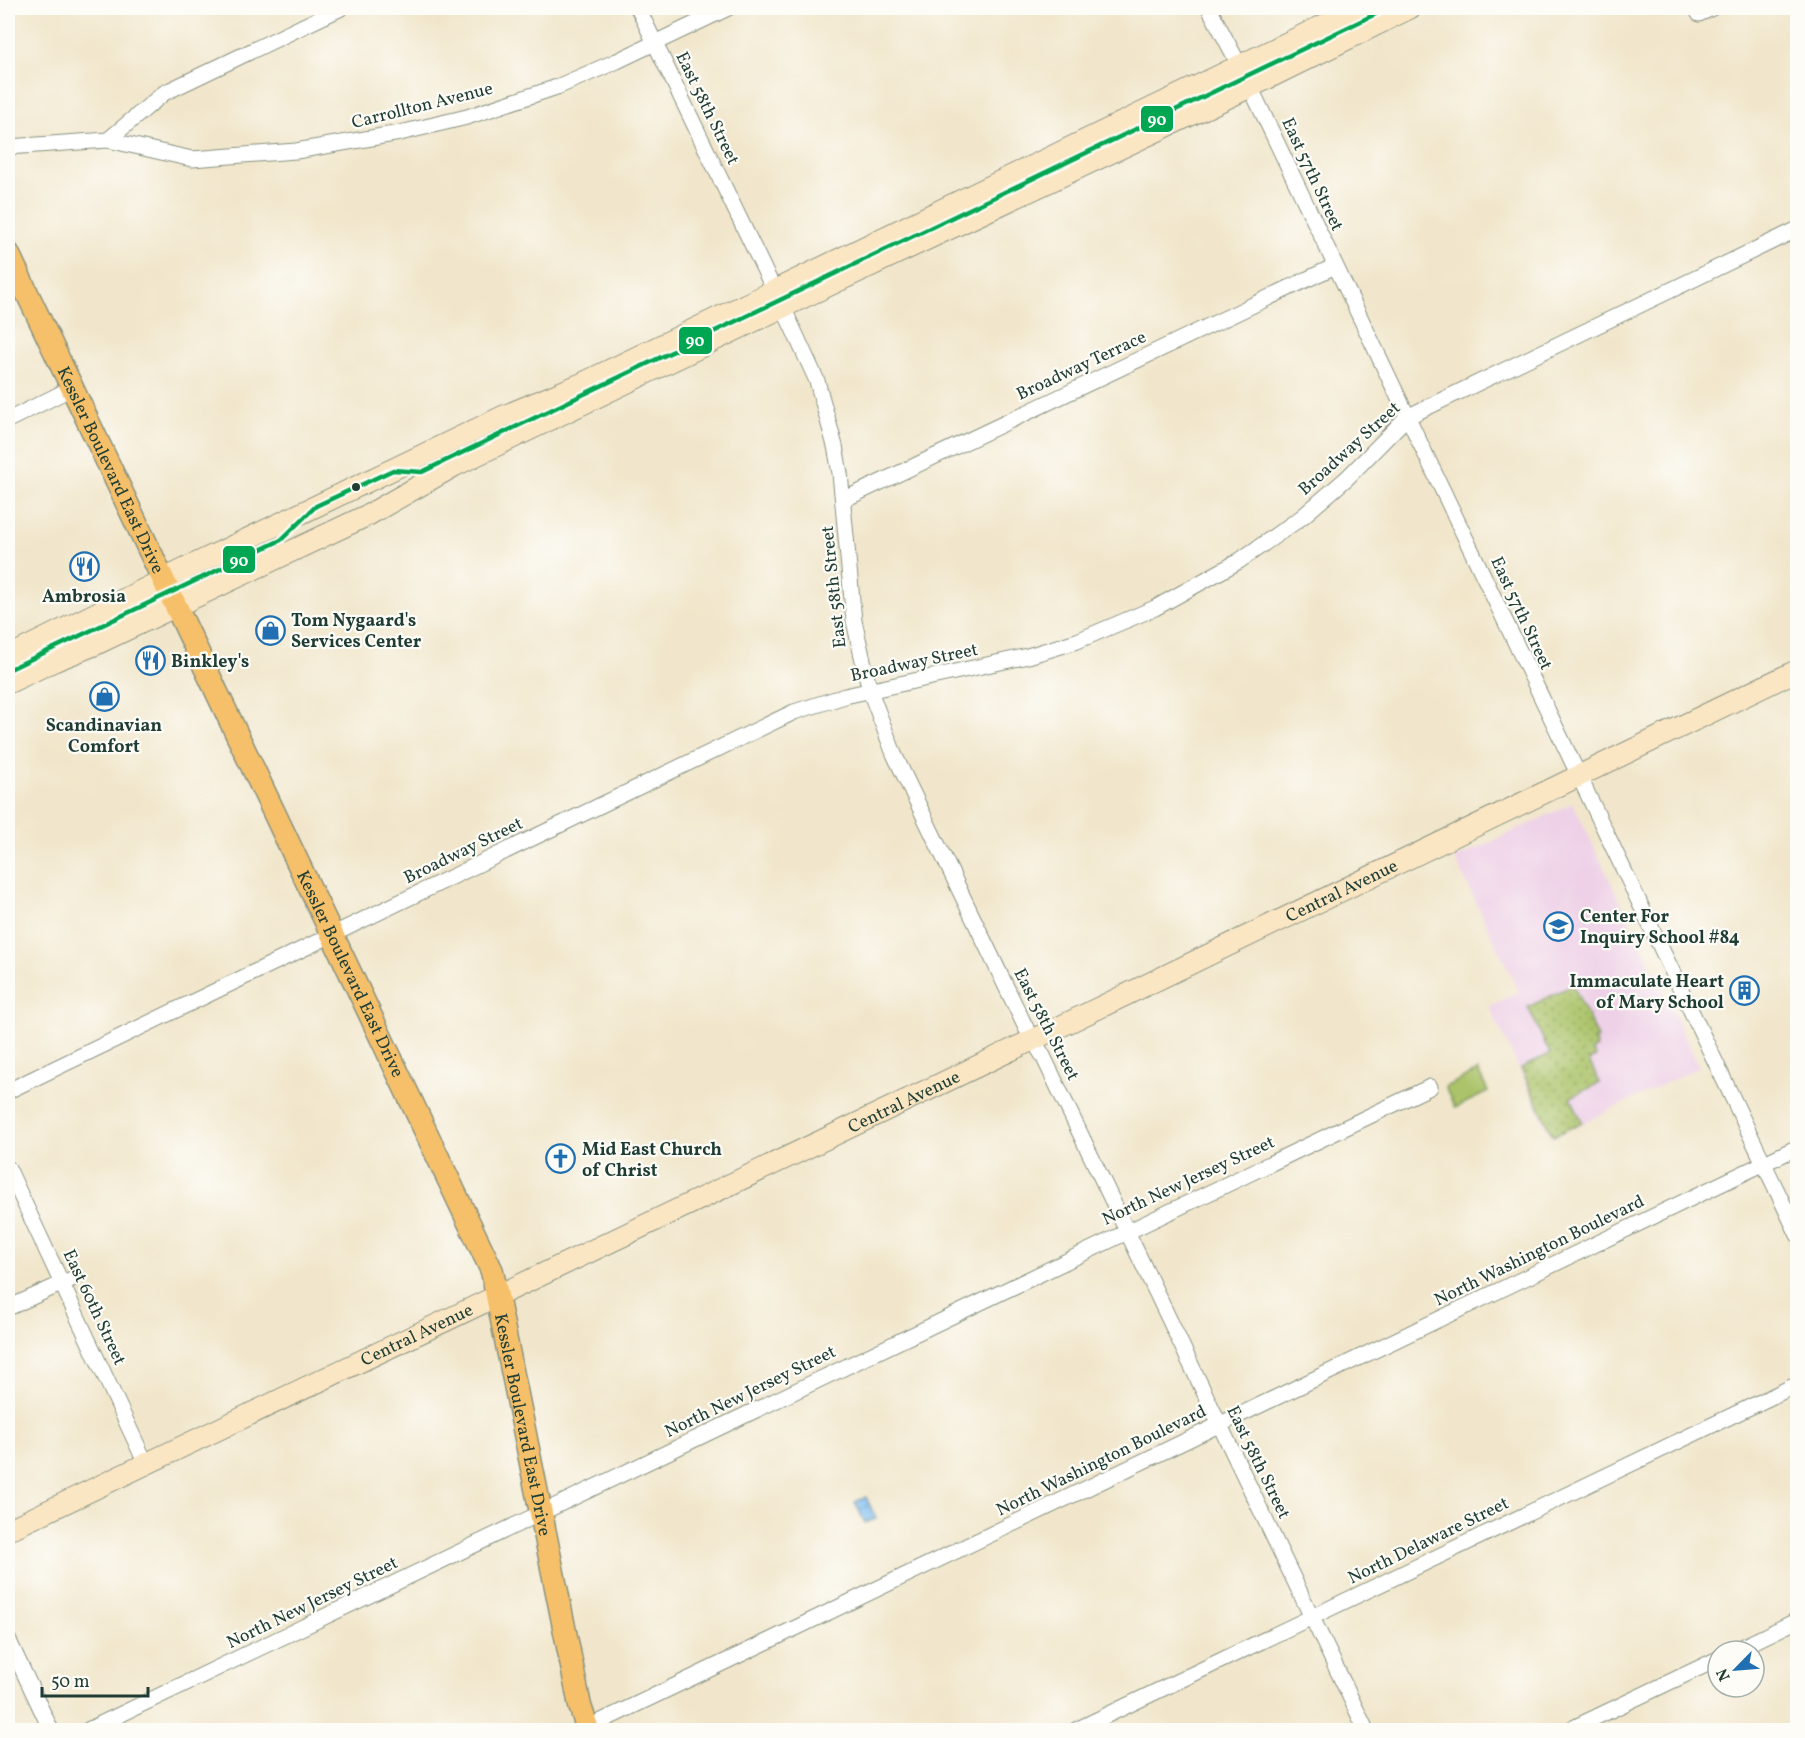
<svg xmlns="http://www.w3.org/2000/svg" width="1805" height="1738" font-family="Vollkorn,serif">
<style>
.built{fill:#eed0e7}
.park{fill:url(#park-dots);stroke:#65804e;stroke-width:1.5}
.pitch{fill:#abc369;stroke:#65804e;stroke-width:1.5}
.water{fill:url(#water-waves);stroke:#4c7c91;stroke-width:1.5}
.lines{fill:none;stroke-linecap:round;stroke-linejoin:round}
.minor-casing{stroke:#889280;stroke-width:17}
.secondary-casing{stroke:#889280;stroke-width:23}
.primary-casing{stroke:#889280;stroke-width:25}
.minor{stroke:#fff;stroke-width:15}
.secondary{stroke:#fbe6c4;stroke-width:21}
.primary{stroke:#f6c06b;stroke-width:22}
.bus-1-casing{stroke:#fdfcf7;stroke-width:9}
.bus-1{stroke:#00a651;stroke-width:4.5}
.bus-dot{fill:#1f3d34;stroke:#fdfcf7;stroke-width:2}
.labels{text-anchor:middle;stroke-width:4.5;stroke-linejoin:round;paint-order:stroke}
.street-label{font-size:18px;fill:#1f3d34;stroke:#fdfcf7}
.poi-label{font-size:18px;font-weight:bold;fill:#1f3d34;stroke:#fdfcf7;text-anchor:start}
.line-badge{stroke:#fdfcf7;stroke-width:2}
.badge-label{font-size:16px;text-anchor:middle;font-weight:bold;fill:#fff}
</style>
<defs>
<pattern id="park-dots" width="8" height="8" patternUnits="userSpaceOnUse" patternTransform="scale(1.5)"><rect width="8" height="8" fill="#abc369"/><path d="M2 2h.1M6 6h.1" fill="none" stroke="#8ba057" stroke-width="1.8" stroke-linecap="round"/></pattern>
<pattern id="water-waves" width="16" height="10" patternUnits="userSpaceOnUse" patternTransform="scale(1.5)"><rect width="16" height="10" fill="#7abaee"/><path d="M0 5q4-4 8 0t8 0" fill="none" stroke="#6398c2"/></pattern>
</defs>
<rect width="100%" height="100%" fill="#fdfcf7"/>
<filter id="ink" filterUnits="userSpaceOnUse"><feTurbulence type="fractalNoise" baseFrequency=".0167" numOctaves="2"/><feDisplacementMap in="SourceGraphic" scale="12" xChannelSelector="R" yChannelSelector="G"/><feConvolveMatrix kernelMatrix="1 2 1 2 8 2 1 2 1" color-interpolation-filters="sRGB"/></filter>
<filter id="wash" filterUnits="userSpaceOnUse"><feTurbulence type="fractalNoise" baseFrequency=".008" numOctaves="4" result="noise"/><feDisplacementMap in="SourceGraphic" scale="24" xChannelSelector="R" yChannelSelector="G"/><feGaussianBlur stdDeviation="1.35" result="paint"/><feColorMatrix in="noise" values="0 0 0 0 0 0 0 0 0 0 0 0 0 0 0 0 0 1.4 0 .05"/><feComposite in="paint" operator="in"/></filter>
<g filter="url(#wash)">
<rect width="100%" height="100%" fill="#f1e6cb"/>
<!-- built -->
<path class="built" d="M1573,803L1699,1067L1552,1138L1489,1006L1519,992L1455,859Z"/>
<!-- park -->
<path class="park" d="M1573,985L1598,1038L1594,1040L1597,1047L1592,1050L1596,1057L1589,1061L1600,1083L1571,1097L1582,1122L1553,1136L1521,1068L1550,1054L1528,1007Z"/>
<!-- pitch -->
<path class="pitch" d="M1478,1071L1488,1092L1455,1108L1445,1087Z"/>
<!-- water -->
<path class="water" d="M866,1497L876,1519L865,1523L855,1502Z"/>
</g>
<g filter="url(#ink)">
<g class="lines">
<defs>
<g id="minor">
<path d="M638,8L774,290"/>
<path d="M1209,8L1245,76L1798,1235"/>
<path d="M1696,8L1699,14L1712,8"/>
<path d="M108,140L192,159L296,151L400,133L467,117L557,87L617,61L728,8"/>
<path d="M8,147L108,140L164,93L341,8"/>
<path d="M783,307L817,381L835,446L840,473L854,621L870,691L894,754L1026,1028L1043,1056L1366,1730"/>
<path d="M8,420L72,388"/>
<path d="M843,500L1335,266"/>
<path d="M8,1091L794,712L845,696L1028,656L1077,641L1155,608L1239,561L1302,517L1347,478L1407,417L1798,229"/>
<path d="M8,1168L146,1464"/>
<path d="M8,1308L74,1278"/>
<path d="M8,1639L51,1730"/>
<path d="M1734,1651L1798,1620"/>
<path d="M88,1730L1430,1087"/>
<path d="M583,1730L1798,1147"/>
<path d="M1076,1730L1798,1384"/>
<path d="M1569,1730L1718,1659"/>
</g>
<g id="secondary">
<path d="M8,657L189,567L504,416L581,384L1322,26L1364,8"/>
<path d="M8,683L54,661L94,645L370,514L454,466L783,307L1250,87L1410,8"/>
<path id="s1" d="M8,1530L1051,1031L1798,670"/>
</g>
<g id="primary">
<path id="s2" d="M8,253L492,1271L580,1706L588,1730"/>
</g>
</defs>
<!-- minor casing -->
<use href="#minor" class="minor-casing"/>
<!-- secondary casing -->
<use href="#secondary" class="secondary-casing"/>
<!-- primary casing -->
<use href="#primary" class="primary-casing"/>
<!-- minor -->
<use href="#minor" class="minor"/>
<!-- secondary -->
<use href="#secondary" class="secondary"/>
<!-- primary -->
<use href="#primary" class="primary"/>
<defs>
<path id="bus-1" d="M8,670L281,540L316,506L393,470L422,472L1388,8"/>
</defs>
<!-- bus-1 casing -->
<use href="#bus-1" class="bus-1-casing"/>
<!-- bus-1 -->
<use href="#bus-1" class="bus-1"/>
</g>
</g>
<!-- icons -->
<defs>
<symbol id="restaurant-ring" viewBox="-11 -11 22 22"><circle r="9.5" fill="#fdfcf7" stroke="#1f6fb2" stroke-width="1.5"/><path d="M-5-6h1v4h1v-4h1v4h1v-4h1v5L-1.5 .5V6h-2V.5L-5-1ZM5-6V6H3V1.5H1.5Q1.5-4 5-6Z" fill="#1f6fb2"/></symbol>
<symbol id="shop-ring" viewBox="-11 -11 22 22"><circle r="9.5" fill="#fdfcf7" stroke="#1f6fb2" stroke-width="1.5"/><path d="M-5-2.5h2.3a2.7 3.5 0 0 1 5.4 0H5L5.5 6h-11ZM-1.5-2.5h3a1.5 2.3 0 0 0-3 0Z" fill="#1f6fb2"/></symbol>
<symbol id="school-ring" viewBox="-11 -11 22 22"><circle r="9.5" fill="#fdfcf7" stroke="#1f6fb2" stroke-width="1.5"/><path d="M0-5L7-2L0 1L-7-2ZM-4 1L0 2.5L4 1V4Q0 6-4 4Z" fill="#1f6fb2"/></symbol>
<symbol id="building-ring" viewBox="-11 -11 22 22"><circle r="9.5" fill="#fdfcf7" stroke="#1f6fb2" stroke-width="1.5"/><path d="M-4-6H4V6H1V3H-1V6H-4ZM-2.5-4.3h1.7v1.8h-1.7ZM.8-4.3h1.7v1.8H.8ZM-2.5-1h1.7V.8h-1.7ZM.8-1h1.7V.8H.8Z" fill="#1f6fb2"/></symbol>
<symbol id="church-ring" viewBox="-11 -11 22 22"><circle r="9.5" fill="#fdfcf7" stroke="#1f6fb2" stroke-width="1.5"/><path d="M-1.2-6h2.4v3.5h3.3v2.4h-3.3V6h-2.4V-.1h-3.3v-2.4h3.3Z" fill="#1f6fb2"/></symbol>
</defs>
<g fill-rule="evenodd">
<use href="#restaurant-ring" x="68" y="550" width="33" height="33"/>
<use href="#shop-ring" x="254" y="614" width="33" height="33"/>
<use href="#restaurant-ring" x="134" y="644" width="33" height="33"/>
<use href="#shop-ring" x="88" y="680" width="33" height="33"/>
<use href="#school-ring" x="1542" y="910" width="33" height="33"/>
<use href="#building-ring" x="1728" y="974" width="33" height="33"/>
<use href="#church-ring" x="544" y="1142" width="33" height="33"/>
</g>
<!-- markers -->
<circle class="bus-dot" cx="356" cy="487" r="5"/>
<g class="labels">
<!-- street labels -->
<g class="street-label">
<text transform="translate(422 105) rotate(-14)" y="6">Carrollton Avenue</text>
<text transform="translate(708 108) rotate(64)" y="6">East 58th Street</text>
<text transform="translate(1313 174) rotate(65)" y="6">East 57th Street</text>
<text transform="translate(1081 365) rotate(-25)" y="6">Broadway Terrace</text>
<text transform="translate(1349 448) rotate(-42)" y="6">Broadway Street</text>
<text dy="6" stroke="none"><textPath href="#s2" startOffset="240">Kessler Boulevard East Drive</textPath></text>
<text transform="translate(833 587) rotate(-96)" y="6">East 58th Street</text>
<text transform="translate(1522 613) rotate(65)" y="6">East 57th Street</text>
<text transform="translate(914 662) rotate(-12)" y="6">Broadway Street</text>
<text transform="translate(463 850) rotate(-26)" y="6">Broadway Street</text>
<text dy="6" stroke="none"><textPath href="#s1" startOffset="1479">Central Avenue</textPath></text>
<text dy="6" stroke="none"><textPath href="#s2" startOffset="798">Kessler Boulevard East Drive</textPath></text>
<text transform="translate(1047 1024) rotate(63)" y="6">East 58th Street</text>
<text dy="6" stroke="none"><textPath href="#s1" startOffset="993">Central Avenue</textPath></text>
<text transform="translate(1188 1180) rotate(-25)" y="6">North New Jersey Street</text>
<text transform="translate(1539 1250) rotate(-26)" y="6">North Washington Boulevard</text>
<text transform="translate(95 1307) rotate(65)" y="6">East 60th Street</text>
<text dy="6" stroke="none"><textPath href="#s1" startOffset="453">Central Avenue</textPath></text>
<text transform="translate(750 1391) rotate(-26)" y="6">North New Jersey Street</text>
<text dy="6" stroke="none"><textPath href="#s2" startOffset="1284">Kessler Boulevard East Drive</textPath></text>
<text transform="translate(1101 1460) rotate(-26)" y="6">North Washington Boulevard</text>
<text transform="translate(1259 1462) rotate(64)" y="6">East 58th Street</text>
<text transform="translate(1428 1540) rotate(-26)" y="6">North Delaware Street</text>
<text transform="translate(312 1602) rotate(-26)" y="6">North New Jersey Street</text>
</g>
<!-- poi labels -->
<g class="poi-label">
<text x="84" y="602" text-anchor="middle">Ambrosia</text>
<text x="291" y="626">Tom Nygaard's<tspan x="291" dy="21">Services Center</tspan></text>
<text x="171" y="667">Binkley's</text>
<text x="104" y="731" text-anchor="middle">Scandinavian<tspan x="104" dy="21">Comfort</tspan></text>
<text x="1580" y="922">Center For<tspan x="1580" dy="21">Inquiry School #84</tspan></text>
<text x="1724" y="987" text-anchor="end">Immaculate Heart<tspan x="1724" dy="21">of Mary School</tspan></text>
<text x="582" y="1155">Mid East Church<tspan x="582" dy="21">of Christ</tspan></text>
</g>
</g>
<g class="line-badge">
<rect x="1140" y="105" width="34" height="28" rx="6" fill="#00a651"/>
<rect x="678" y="326" width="35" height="29" rx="6" fill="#00a651"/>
<rect x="222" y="545" width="34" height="29" rx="6" fill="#00a651"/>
</g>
<g class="badge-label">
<text x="1157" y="125">90</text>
<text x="695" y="346">90</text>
<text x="239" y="566">90</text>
</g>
<!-- margin -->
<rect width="1805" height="1738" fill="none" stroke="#fdfcf7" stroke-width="30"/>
<!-- north arrow -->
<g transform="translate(1736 1669) rotate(245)"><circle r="28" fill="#fdfcf7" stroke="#a4b0a9" stroke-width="1.5"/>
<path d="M0-4.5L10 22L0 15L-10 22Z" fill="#1f6fb2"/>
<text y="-9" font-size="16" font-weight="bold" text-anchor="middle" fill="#1f3d34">N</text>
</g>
<!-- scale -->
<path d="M42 1687v9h106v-9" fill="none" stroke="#1f3d34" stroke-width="3"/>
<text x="51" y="1687" font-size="18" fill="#1f3d34" stroke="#fdfcf7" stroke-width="4.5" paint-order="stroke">50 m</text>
</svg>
